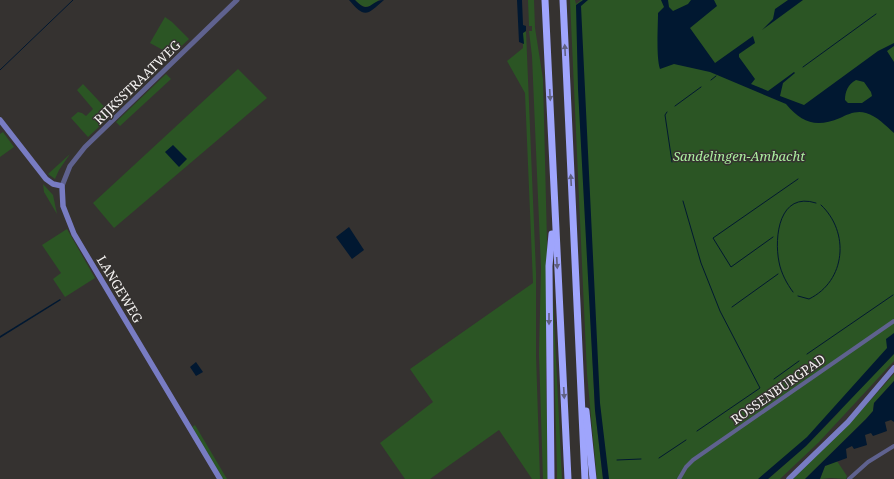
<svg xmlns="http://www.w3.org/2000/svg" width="894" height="479" font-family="'Noto Serif',serif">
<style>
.green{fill:#2b5524}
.water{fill:#011831;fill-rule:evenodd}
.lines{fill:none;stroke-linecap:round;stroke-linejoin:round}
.stream{stroke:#011831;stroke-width:1}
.minor{stroke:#5f628f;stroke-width:4}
.tertiary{stroke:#5f628f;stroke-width:5}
.secondary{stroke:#787cc3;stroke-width:5.5}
.motorway{stroke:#9fa5fc;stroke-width:7}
.oneway{fill:#5f6082}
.labels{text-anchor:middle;stroke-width:3;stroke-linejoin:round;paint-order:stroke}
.street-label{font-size:13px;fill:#f4f2f1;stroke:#353230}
.park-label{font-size:13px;font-style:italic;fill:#abee9f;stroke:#353230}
</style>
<rect width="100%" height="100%" fill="#353230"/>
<!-- green -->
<g class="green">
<path d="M355,0H379C370,8 364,10 355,0Z"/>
<path d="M528,0H534L535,28L543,79L547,242L546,380L548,479H543L539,354L541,268L532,56L529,31H532V26H529Z"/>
<path d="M570,0H575L576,4L581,0H894V361L819,442L780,479H768L806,446L842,409L762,479H606L599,407L578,51L595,410L603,479H597L587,374Z"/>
<path d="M165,17L172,22L189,39L172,55L150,43Z"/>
<path d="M526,31L536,273V355L540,479H532L499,430L430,479H405L380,443L433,402L410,369L533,283L525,93L507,61L523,48V33Z"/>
<path d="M238,69L267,98L114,228L93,203Z"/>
<path d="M166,74L171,79L120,126L116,122Z"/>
<path d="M83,84L112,115L88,137L71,118L78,112L82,113L86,116L93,109L77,90Z"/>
<path d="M3,132L14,147L0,157V134Z"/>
<path d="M70,154L59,170L55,179L48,174Z"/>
<path d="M43,184L53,195L57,214L44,192Z"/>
<path d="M67,229L95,278L65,297L53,279L61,273L42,245Z"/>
<path d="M552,280L562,479H557V472Z"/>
<path d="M894,374V381L874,403L873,411L866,419L805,479H793L858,414Z"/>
<path d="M195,425L227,479H223L192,427Z"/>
<path d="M837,461L847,476L846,479L831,478L820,479L825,466Z"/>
</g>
<!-- water -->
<g class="water">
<path d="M349,0H355C370,16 370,0 384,0C367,15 365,19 349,0Z"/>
<path d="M517,0H522L523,25L526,26V31L523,33L524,44L519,42Z"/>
<path d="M583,0H588L581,6L600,403L609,479H603L595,410L578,89L576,5Z"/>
<path d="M661,0H668L669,7L673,11L688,4L691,0H714L717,6L690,28L715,63L753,36L755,43L739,54V57L755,79L751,84L768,91L794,72L795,73L783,83L780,96L804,105L878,51L894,43V46L887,51L894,62V133C886,126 877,116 866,113C857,110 848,114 840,118C816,128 802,123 786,104L710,72L674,64L660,69C656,57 658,27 658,13L664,7ZM856,80L864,82L871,92L872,96L862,103H848L845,100C845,92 848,84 856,80Z"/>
<path d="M788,0H803L762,30L773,19L775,9Z"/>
<path d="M173,145L187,159L179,167L165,152Z"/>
<path d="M349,227L364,250L352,259L336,237Z"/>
<path d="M60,299L61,300L0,338V336Z"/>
<path d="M894,333V354L806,446L768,479H758L807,437L887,348L886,339Z"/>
<path d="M196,362L203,372L196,376L190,367Z"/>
<path d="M894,381V422L891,420L885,422L887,431L873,436L871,433L865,435L867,445L854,449L852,446L846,449L847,458L825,466L820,479H805L866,419L873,411L874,403Z"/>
</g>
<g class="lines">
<!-- stream -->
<g class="stream">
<path d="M803,67L876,14"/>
<path d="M0,70L73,0"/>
<path d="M711,80L716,76"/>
<path d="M675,106L701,87"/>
<path d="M667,112L665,115L672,162"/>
<path d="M683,201L701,263L720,311L760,388L697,431"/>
<path d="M773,237L731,267L713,238L798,179"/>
<path d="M793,292C787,284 781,273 779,262C774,237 779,191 816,203"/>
<path d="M798,296L809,299C846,281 850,232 821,205"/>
<path d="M732,307L778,274"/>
<path d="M807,354L893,295"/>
<path d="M774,379L799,361"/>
<path d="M659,458L686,440"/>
<path d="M617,460L641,459"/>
</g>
<!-- minor -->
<g class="minor">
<path d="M679,479L686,467L693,460L894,321"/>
<path d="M849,479L868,462L894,446"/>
</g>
<!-- tertiary -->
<path class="tertiary" d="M62,186L70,166L85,147L237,0"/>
<!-- secondary -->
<g class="secondary">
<path d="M0,120L46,179L53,184L62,186L63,206L74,234L220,479"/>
<path d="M789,479L848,422L894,368"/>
</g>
<!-- motorway -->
<g class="motorway">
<path d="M545,0L568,479"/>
<path d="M563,0L585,479"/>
<path d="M586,411L593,479"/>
<path d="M551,479L549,266L552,234"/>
</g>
</g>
<!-- one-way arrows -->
<defs><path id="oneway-solid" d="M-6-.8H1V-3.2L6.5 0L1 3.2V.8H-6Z"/></defs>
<g class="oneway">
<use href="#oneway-solid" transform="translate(565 50) rotate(-93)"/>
<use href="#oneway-solid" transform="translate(550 95) rotate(87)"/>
<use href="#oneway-solid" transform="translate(571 180) rotate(-93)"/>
<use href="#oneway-solid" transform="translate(557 263) rotate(87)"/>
<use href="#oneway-solid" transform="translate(549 319) rotate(90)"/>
<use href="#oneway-solid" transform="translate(564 393) rotate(87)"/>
</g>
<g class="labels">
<!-- street labels -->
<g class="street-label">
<text transform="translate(137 82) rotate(-44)" y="5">RIJKSSTRAATWEG</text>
<text transform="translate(120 289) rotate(59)" y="5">LANGEWEG</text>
<text transform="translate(778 389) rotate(-35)" y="5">ROSSENBURGPAD</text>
</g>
<!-- park labels -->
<g class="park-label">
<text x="739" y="161">Sandelingen-Ambacht</text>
</g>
</g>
</svg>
